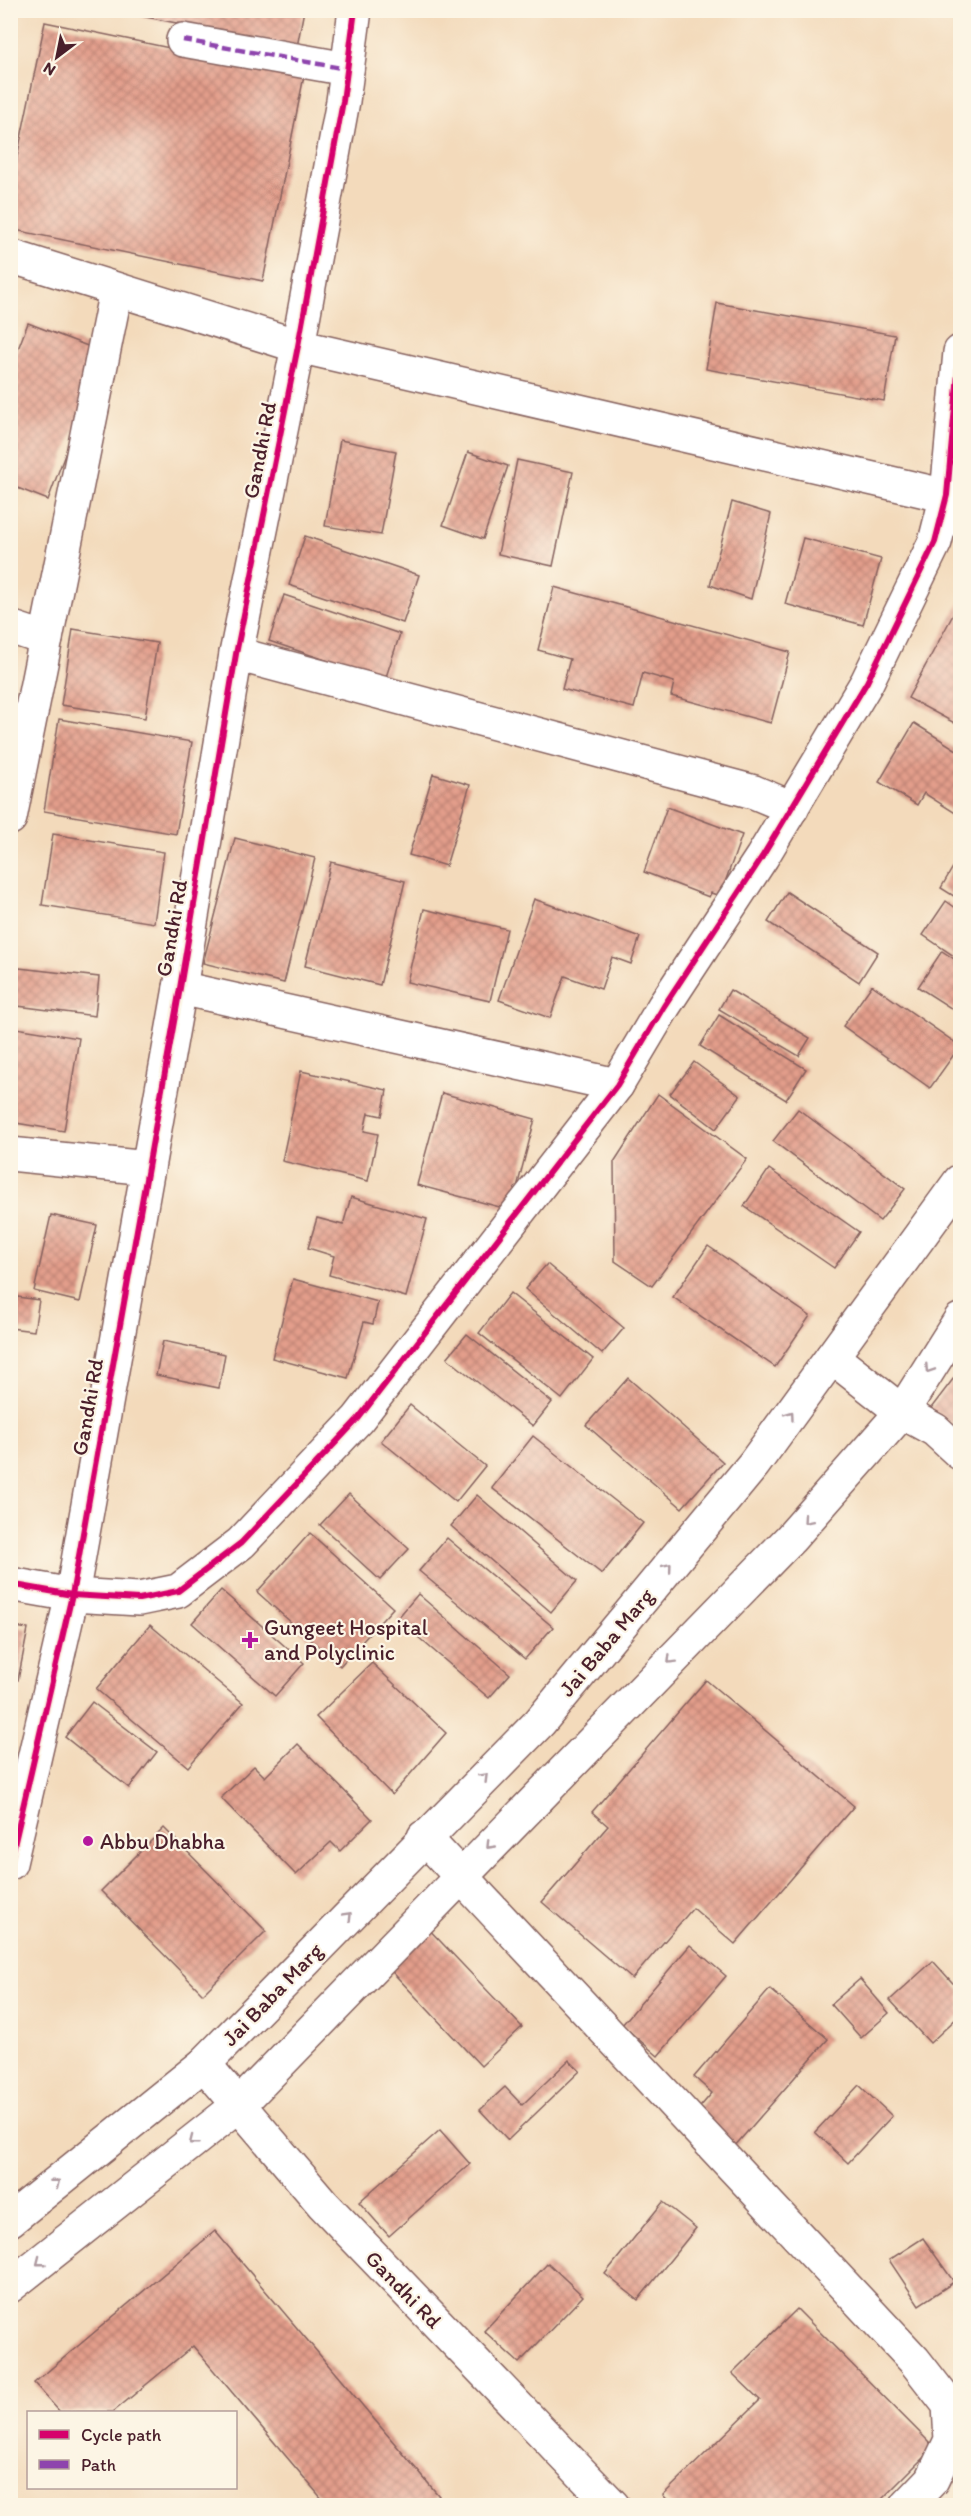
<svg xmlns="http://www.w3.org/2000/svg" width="971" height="2516" font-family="Itim,sans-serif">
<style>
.building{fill:url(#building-cross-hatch)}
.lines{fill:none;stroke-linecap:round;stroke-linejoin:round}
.street-casing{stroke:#85605d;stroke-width:36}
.secondary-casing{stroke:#85605d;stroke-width:36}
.street{stroke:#fff;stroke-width:33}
.secondary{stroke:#fff;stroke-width:33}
.quiet{stroke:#8e44ad;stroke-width:4.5;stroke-dasharray:9 4.5;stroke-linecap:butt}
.cycleway-casing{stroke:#fcf5e5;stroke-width:10}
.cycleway{stroke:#d6006c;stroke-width:6}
.oneway{stroke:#ae9aa0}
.poi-dot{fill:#b5179e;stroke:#fcf5e5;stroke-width:2}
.labels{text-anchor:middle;stroke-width:4.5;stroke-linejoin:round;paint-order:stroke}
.street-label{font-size:22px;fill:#4a1f2b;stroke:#fcf5e5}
.poi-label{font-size:22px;fill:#4a1f2b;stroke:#fcf5e5;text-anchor:start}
</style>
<defs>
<pattern id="building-cross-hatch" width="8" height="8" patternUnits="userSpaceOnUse" patternTransform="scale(1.5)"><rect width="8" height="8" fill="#e39e8b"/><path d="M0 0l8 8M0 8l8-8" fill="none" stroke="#ba8072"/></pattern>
</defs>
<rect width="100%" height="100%" fill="#fcf5e5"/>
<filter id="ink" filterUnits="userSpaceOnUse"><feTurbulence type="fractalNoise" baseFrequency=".0167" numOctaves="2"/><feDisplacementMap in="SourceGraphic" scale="12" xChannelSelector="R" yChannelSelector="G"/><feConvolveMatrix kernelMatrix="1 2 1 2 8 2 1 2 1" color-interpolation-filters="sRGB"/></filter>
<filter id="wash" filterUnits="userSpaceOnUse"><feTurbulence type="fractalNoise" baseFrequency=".008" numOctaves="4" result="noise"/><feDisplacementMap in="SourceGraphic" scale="24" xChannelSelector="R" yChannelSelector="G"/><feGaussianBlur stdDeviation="1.35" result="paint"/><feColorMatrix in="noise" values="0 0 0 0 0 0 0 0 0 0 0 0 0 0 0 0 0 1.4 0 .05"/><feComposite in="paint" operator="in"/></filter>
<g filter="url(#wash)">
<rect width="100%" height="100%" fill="#f3dabb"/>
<g id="blocks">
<!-- building -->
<g class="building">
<path d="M111,10H304L297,47Z"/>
<path d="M45,22L304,76L263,281L10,229V191Z"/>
<path d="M717,303L895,335L884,401L706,369Z"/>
<path d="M28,323L103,352L48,500L10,485V370Z"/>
<path d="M340,440L396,451L381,535L325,526Z"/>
<path d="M468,452L508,466L483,539L443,525Z"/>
<path d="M517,460L573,472L553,566L498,554Z"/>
<path d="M732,502L771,514L751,599L710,585Z"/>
<path d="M305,536L419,575L403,623L289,585Z"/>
<path d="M803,538L881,559L863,625L785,604Z"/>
<path d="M554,587L790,652L771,723L671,696L674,682L643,673L634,708L562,689L570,659L538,650Z"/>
<path d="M284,595L400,634L385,680L269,641Z"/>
<path d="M960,602V726L908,698Z"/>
<path d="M73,629L157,643L145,718L61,705Z"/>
<path d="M59,719L192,742L176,834L44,811Z"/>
<path d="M914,723L960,752V816L924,793L917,805L879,782Z"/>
<path d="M433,774L470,785L446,866L409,855Z"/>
<path d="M667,807L742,835L720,896L711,893L709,897L644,872Z"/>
<path d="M53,834L164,852L154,923L42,905Z"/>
<path d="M235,838L315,858L284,983L203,963Z"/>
<path d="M960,855V900L941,888Z"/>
<path d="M331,862L405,881L380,985L305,966Z"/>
<path d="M787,892L878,952L859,982L768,922Z"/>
<path d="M534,899L640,937L631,964L612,957L601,989L565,976L550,1018L499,1000Z"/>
<path d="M946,901L960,911V960L923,935Z"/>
<path d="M424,909L507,929L490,1001L407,982Z"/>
<path d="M942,951L960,963V1014L918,987Z"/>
<path d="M10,967L99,977L95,1016L10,1005Z"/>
<path d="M872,985L960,1046L930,1088L843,1026Z"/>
<path d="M730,990L810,1038L799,1056L719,1009Z"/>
<path d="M719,1015L806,1069L786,1100L700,1046Z"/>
<path d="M10,1027L79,1038L64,1131L10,1122Z"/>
<path d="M694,1062L740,1096L716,1129L670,1094Z"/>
<path d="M301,1071L387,1090L382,1116L368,1113L364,1131L378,1134L368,1181L282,1161Z"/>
<path d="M442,1093L535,1119L511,1210L417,1185Z"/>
<path d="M658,1094L747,1159L652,1286L615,1261L614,1162Z"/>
<path d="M798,1109L905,1189L880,1221L773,1141Z"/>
<path d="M769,1169L859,1232L834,1268L744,1206Z"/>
<path d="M351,1197L427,1219L406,1297L329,1275L334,1256L308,1248L317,1218L343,1225Z"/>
<path d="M51,1215L97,1225L80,1302L34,1291Z"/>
<path d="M708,1246L810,1316L775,1367L673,1297Z"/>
<path d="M547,1264L624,1328L602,1354L525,1289Z"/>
<path d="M293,1279L378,1302L373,1324L364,1322L348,1378L272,1358Z"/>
<path d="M510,1293L593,1359L562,1399L479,1333Z"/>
<path d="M10,1296L39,1300L34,1331L10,1328Z"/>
<path d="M467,1334L552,1402L533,1426L447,1358Z"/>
<path d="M163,1341L225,1354L219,1388L156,1375Z"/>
<path d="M960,1370V1430L931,1408Z"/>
<path d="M628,1378L723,1462L682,1508L586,1425Z"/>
<path d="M410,1405L485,1466L456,1502L381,1441Z"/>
<path d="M533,1436L643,1523L602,1574L492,1488Z"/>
<path d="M349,1494L409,1549L380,1580L320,1525Z"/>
<path d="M477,1495L577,1581L551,1612L451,1526Z"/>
<path d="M310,1533L393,1608L340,1666L257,1592Z"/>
<path d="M447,1538L553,1627L525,1659L419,1571Z"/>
<path d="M221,1590L304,1663L275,1696L192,1623Z"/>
<path d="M418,1594L510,1674L489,1698L397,1619Z"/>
<path d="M150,1625L243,1703L188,1767L96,1689Z"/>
<path d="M10,1626L28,1629L18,1680L10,1678Z"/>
<path d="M372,1663L446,1733L392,1795L316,1717Z"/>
<path d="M706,1680L854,1806L735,1944L693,1908L632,1979L542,1902L608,1826L592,1812Z"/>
<path d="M92,1702L157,1752L129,1788L65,1737Z"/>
<path d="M298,1744L372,1819L340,1851L331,1842L296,1875L221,1798L254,1766L265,1777Z"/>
<path d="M164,1828L266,1931L203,1994L101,1891Z"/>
<path d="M422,1922L522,2027L481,2066L381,1960Z"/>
<path d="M690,1945L726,1976L658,2056L622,2025Z"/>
<path d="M933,1961L960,1991V2015L930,2043L890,2000Z"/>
<path d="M860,1979L889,2013L861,2038L831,2004Z"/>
<path d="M770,1989L828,2039L734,2147L695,2113L712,2093L694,2077Z"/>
<path d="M569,2060L580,2071L508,2140L480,2110L505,2087L522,2105Z"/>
<path d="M859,2085L892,2116L848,2163L815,2132Z"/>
<path d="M440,2130L470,2164L389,2236L359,2202Z"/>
<path d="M663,2202L696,2228L638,2300L605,2274Z"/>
<path d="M215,2231L439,2496L427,2506H328L193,2346L113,2412H60L34,2383Z"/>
<path d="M923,2238L954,2282L919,2305L889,2260Z"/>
<path d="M548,2263L583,2296L519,2363L484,2331Z"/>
<path d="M797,2309L934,2447L875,2506H673L663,2495L760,2400L732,2373Z"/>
</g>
</g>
</g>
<g filter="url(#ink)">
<use href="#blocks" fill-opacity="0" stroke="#85605d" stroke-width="1.5"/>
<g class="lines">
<defs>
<g id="street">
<path d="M183,40L347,69"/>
<path d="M10,256L298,346L960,499"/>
<path d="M10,627L46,639"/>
<path d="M236,654L754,792L792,808"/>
<path d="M10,818L116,290"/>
<path d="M180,988L617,1085"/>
<path d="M10,1154L148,1168"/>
<path d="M832,1357L902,1412L935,1430L960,1453"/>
<path d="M72,1595L139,1599L178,1591L241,1543L358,1419L617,1085L664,1006L762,857L867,682L935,542L947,495L960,352"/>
<path d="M424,1837L914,2360L949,2405L951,2440L932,2480L907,2506"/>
</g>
<g id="secondary">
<path d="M10,1584L72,1595"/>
<path d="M10,1863L72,1595L180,988L236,654L298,346L343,101L355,10"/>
<path d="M204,2064L323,2204L613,2506"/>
<path d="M10,2220L204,2064L540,1722L754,1464L960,1181"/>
<path d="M10,2286L239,2105L790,1539L902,1412L960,1320"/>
</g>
</defs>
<!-- street casing -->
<use href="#street" class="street-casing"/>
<!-- secondary casing -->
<use href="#secondary" class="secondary-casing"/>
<!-- street -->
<use href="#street" class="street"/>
<!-- secondary -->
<use href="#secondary" class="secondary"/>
<!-- quiet -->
<path class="quiet" d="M183,40L347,69"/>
<defs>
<g id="cycleway">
<path d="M10,1584L72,1595L139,1599L178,1591L241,1543L358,1419L617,1085L664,1006L762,857L867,682L935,542L947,495L960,352"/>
<path d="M10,1863L72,1595L180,988L236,654L298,346L343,101L355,10"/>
</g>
</defs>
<!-- cycleway casing -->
<use href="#cycleway" class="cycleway-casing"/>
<!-- cycleway -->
<use href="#cycleway" class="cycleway"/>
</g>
<!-- one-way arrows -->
<defs><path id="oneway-chevron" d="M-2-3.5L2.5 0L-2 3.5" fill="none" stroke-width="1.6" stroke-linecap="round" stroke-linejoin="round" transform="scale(1.5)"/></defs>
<g class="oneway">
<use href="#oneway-chevron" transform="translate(929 1369) rotate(123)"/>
<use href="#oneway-chevron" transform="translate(790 1415) rotate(-54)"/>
<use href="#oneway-chevron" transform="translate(807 1520) rotate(131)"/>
<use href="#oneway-chevron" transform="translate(668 1567) rotate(-50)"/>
<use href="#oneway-chevron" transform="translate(671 1660) rotate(135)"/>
<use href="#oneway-chevron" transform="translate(484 1777) rotate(-45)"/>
<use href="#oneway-chevron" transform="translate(490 1845) rotate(134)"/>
<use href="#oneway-chevron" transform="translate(348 1916) rotate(-46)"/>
<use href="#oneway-chevron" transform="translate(193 2141) rotate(142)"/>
<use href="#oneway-chevron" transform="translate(56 2183) rotate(-39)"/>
<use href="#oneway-chevron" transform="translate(40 2262) rotate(142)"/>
</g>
</g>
<!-- markers -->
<g class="poi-dot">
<path d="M247 1631h6v6h6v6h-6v6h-6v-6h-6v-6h6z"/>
<circle cx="88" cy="1841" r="6"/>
</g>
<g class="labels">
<!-- street labels -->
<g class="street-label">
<text transform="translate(259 450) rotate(-79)" y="8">Gandhi Rd</text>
<text transform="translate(171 928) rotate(-80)" y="8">Gandhi Rd</text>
<text transform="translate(87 1407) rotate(-80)" y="8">Gandhi Rd</text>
<text transform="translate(606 1642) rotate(-50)" y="8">Jai Baba Marg</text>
<text transform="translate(272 1994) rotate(-46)" y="8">Jai Baba Marg</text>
<text transform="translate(404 2289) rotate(46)" y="8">Gandhi Rd</text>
</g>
<!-- poi labels -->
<g class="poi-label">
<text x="264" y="1635">Gungeet Hospital<tspan x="264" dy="25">and Polyclinic</tspan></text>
<text x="100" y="1849">Abbu Dhabha</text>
</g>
</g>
<!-- margin -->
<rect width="971" height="2516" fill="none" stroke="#fcf5e5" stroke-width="36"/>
<!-- legend -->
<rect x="27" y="2411" width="210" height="78" fill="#fcf5e5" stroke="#b59f9b" stroke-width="1.5"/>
<rect x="39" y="2430" width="30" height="9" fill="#d6006c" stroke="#b59f9b" stroke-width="1.5"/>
<text x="81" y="2441" font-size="18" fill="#4a1f2b">Cycle path</text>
<rect x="39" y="2460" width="30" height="9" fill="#8e44ad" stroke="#b59f9b" stroke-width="1.5"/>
<text x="81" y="2471" font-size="18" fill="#4a1f2b">Path</text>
<!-- north arrow -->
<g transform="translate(57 57) rotate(212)" stroke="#fcf5e5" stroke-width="4.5" paint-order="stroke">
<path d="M0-4.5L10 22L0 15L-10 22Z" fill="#4a1f2b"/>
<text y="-9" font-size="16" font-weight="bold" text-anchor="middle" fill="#4a1f2b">N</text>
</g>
</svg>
